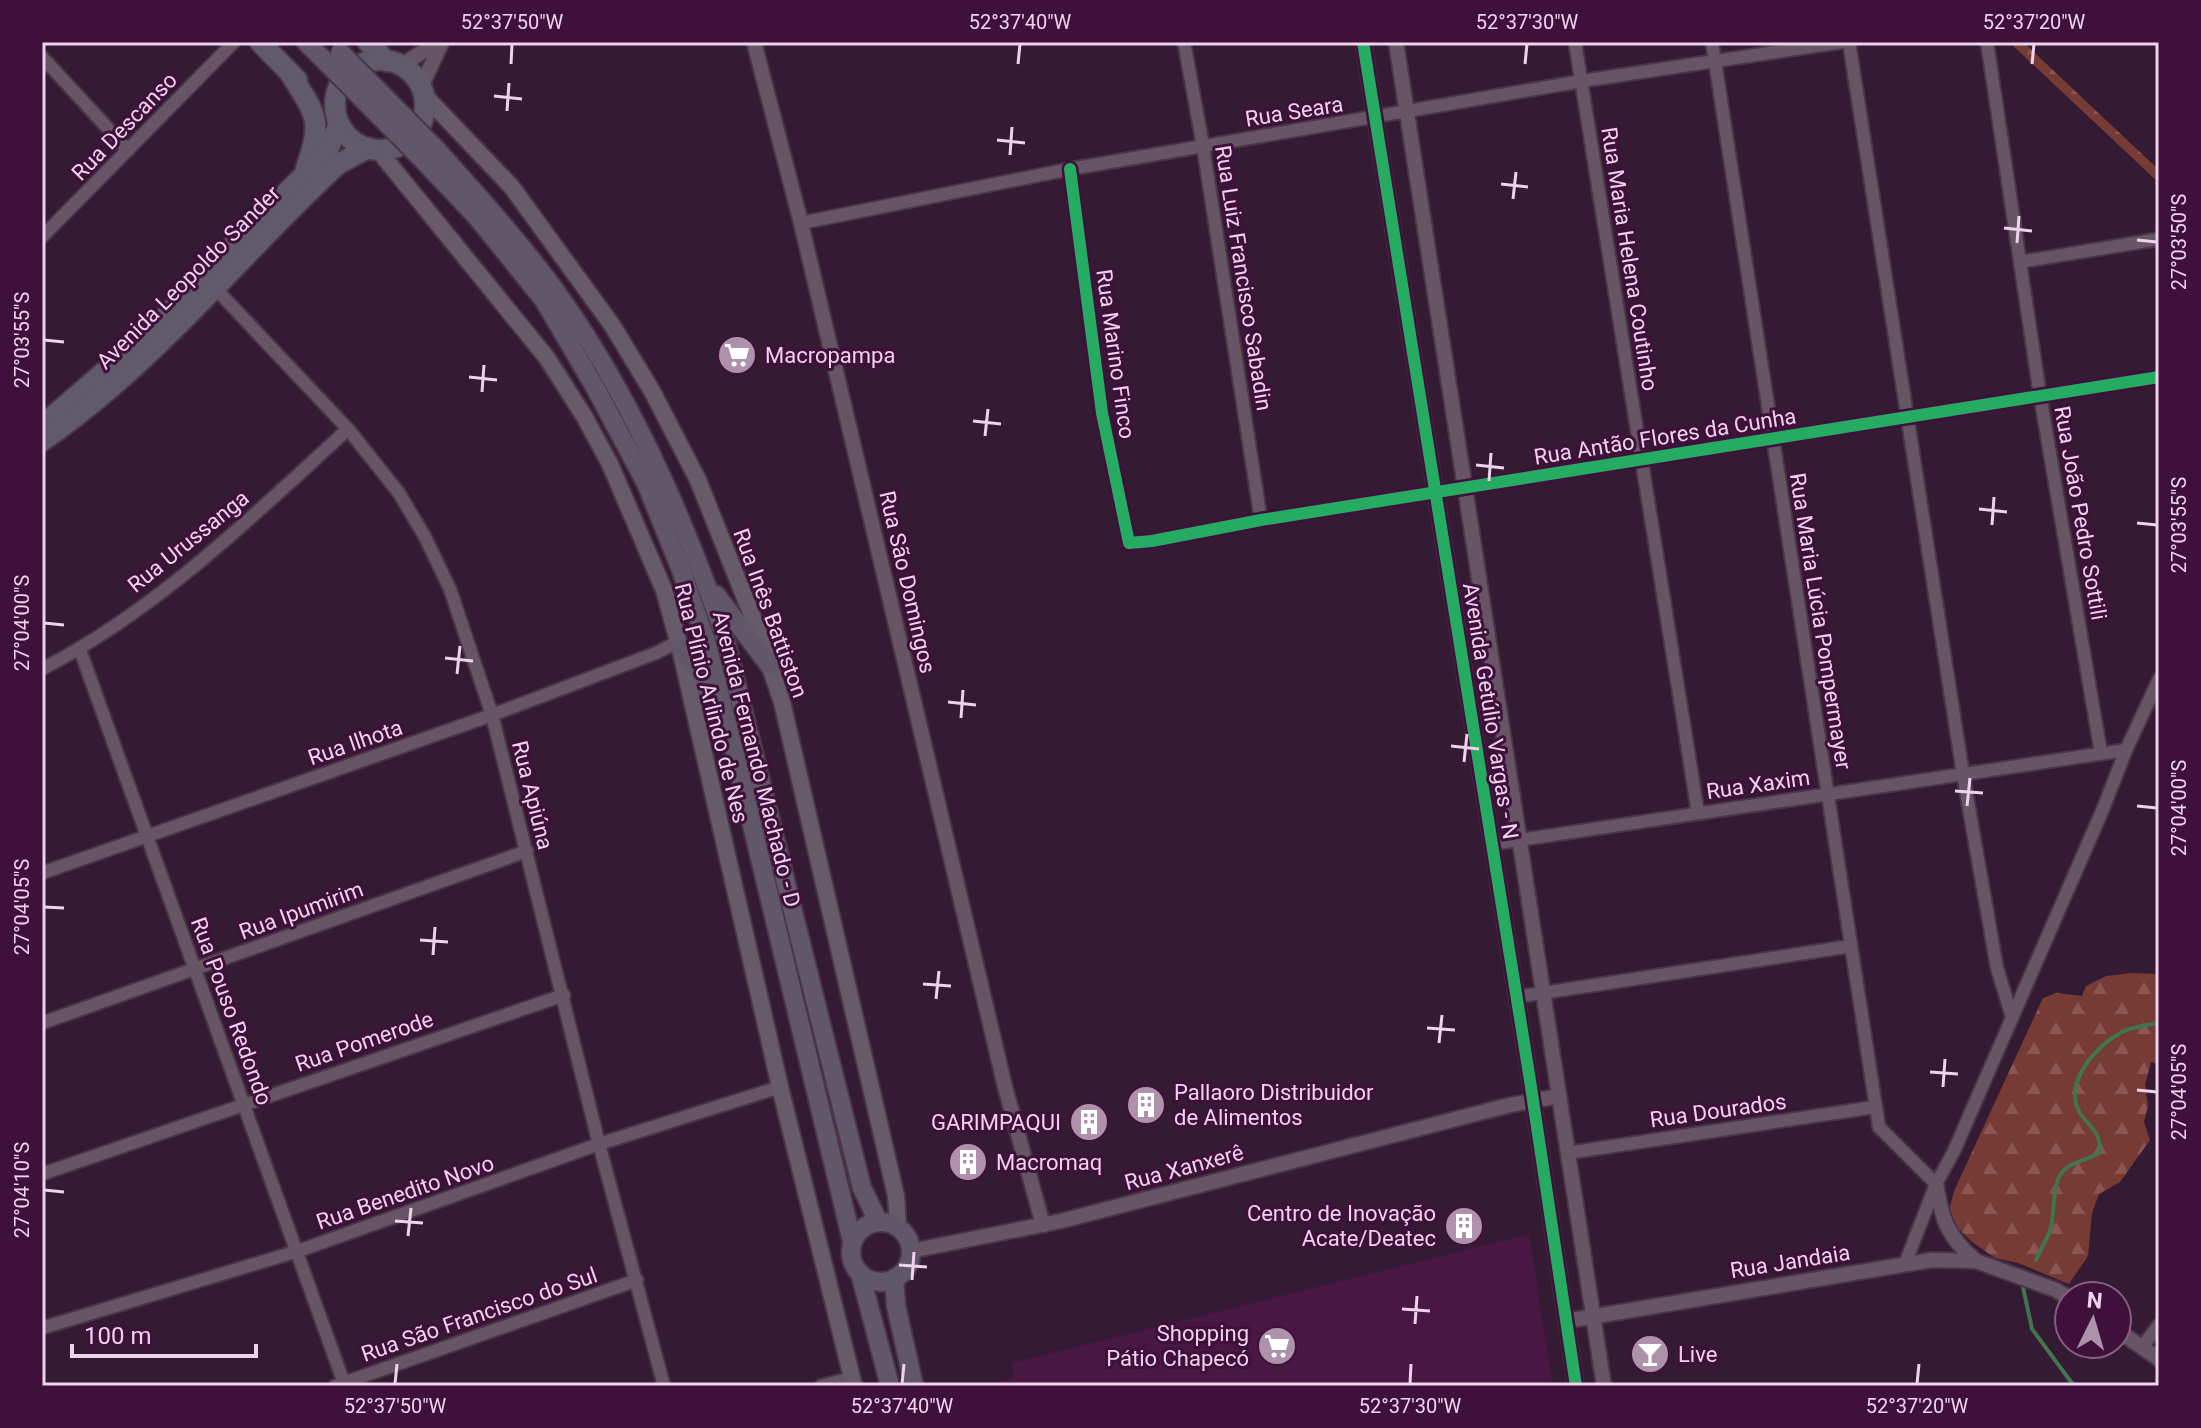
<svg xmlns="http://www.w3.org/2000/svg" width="2201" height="1428" font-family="Roboto,sans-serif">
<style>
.built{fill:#481744}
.forest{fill:url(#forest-firs)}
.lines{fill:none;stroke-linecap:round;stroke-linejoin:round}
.stream{stroke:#42744e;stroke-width:4}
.minor-casing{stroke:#493546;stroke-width:16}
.tertiary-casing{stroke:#493546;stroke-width:18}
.secondary-casing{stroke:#493546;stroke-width:20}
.primary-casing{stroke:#493546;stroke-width:22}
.trunk-casing{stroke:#493546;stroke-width:24}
.minor{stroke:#675566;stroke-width:12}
.tertiary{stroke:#675566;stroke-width:14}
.secondary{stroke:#675b6a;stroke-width:16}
.primary{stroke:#625768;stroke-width:18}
.trunk{stroke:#615a6a;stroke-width:20}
.primary-bridge-casing{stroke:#493546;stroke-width:22;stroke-linecap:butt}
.primary-bridge{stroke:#625768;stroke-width:18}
.cycleway-casing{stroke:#3e103b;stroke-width:17}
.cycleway{stroke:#26ab63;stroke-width:12}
.ticks{fill:none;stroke:#efd2ec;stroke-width:3}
.labels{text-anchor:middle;stroke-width:6;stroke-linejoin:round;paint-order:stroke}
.street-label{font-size:22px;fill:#efd2ec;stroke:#3e103b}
.poi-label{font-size:22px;fill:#efd2ec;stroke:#3e103b;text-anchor:start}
.neatline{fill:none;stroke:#efd2ec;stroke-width:3}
.ticks-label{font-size:20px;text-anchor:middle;fill:#efd2ec}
</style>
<defs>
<pattern id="forest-firs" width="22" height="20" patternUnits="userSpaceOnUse" patternTransform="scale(2)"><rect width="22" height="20" fill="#773b35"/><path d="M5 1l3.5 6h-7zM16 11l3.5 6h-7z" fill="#8b5652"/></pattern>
</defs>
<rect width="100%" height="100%" fill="#341a32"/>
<!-- built -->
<path class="built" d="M1529,1234L1553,1386H984L1014,1378L1011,1363Z"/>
<!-- forest -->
<g class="forest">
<path d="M2009,42H2023L2159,170V183Z"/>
<path d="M2132,973L2159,974V1064L2151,1062L2145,1085L2148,1106L2144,1122L2150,1140L2120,1182L2099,1194L2092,1213L2088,1256L2069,1284L2018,1263L1995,1258L1972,1242L1957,1227L1949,1211L1954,1191L2043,998L2056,993L2082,996L2086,986L2106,976Z"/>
</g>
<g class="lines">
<!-- stream -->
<g class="stream">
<path d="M2036,1260C2040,1250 2046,1241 2050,1231C2056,1213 2050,1182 2065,1169C2075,1160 2090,1160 2100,1152C2100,1127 2087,1128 2078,1109C2065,1080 2098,1044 2122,1032C2132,1027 2148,1025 2159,1023"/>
<path d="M2023,1287L2032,1329L2074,1386"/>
</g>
<defs>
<g id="minor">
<path d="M1184,42L1203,146L1261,520"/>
<path d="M1575,42L1698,813"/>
<path d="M1712,42L1879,1127L1936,1184"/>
<path d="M1849,42L1963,774L1997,968L2012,1017"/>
<path d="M1987,42L2040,395L2101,753"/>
<path d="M42,57L128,150"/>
<path d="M1070,169L1102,413L1129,543L1152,541L1261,520L2159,377"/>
<path d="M801,223L1070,169L1582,81L1843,42"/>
<path d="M42,237L234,42"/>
<path d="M2020,262L2159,239"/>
<path d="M214,287L348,429L399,493L425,537L450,589L492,715L599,1144L664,1386"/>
<path d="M80,650L345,1386"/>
<path d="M42,669C157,610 253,516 348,429"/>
<path d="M1492,844L2126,750"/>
<path d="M42,873L492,715L656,653L679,641"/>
<path d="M1516,997L1851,946"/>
<path d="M42,1023L527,851"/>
<path d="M1567,1153L1875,1107"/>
<path d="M42,1174L564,995"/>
<path d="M1905,1264L1936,1184L1954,1151L2103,809L2126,750L2159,679"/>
<path d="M42,1328L298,1251L599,1144L780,1087"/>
<path d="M2142,1347L2159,1325"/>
<path d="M335,1386L637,1280"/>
<path d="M821,1386L851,1378"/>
</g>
<g id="tertiary">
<path d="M754,42L801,223L1005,1087L1043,1225"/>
<path d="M1363,42L1529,1074L1576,1386"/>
<path d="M1396,42L1604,1386"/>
<path d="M402,65L438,42"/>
<path d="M421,87L442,42"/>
<path d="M1936,1184C1942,1220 1947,1236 1976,1261"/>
<path d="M911,1251L1061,1221L1510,1105L1559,1096"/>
<path d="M1566,1321L1932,1260L1976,1261L2056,1290L2069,1298"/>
<path d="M2117,1330L2159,1359"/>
</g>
<g id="secondary">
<path d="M424,95L511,186L612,325L652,391L698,480L757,628L782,702L896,1196L898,1226"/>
<path d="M378,150L547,358L584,416L610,464L664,590L680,648L780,1087L854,1386"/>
</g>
<g id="primary">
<path d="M306,42L328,64"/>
<path d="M436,149C477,195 518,240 554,289C629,392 681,512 723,631L862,1188L878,1221"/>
<path d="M424,161L477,217L544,300L596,389L646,483L680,567L706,641L742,783L852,1241"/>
<path d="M716,595L770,666"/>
<path d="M680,648L701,673L710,696"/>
<circle cx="881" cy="1252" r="30"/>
<path d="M860,1273L890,1386"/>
<path d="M894,1279L896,1306L914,1386"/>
</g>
<g id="trunk">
<path d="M260,42L297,80"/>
<path d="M368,42L386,61"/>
<circle cx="380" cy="105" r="45"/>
<path d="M290,73C315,114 324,119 306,168"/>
<path d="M45,423L155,328L248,230L326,154L339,124"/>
<path d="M42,441C154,364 239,256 338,164L368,148"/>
</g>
</defs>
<!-- minor casing -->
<use href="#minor" class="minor-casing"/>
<!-- tertiary casing -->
<use href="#tertiary" class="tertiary-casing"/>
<!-- secondary casing -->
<use href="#secondary" class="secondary-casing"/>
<!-- primary casing -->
<use href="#primary" class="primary-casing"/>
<!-- trunk casing -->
<use href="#trunk" class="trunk-casing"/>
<!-- minor -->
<use href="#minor" class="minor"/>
<!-- tertiary -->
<use href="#tertiary" class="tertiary"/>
<!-- secondary -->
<use href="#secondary" class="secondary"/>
<!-- primary -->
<use href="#primary" class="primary"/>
<!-- trunk -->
<use href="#trunk" class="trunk"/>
<defs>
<g id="primary-bridge">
<path d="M340,52L436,149"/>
<path d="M328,64L424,161"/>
</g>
</defs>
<!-- primary-bridge casing -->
<use href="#primary-bridge" class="primary-bridge-casing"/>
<!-- primary-bridge -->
<use href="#primary-bridge" class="primary-bridge"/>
<defs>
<g id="cycleway">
<path d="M1363,42L1529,1074L1576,1386"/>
<path d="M1070,169L1102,413L1129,543L1152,541L1261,520L2159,377"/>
</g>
</defs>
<!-- cycleway casing -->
<use href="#cycleway" class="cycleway-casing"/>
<!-- cycleway -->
<use href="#cycleway" class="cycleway"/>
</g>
<!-- ticks -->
<path class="ticks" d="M511,64L512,44M1018,64L1020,44M1525,64L1527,44M2032,64L2034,44M494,96L522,99M507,111L509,83M997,140L1025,143M1010,155L1012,127M1501,184L1528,187M1513,199L1516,172M2004,228L2032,231M2137,240L2157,242M2017,243L2019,216M44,340L64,342M469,377L497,380M482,392L484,365M973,421L1001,424M985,436L988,409M1476,465L1504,468M1489,481L1491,453M1979,509L2007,512M2137,523L2157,525M1992,525L1994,497M44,623L64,625M445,658L473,661M457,674L460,646M948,702L976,705M961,718L963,690M1451,746L1479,749M1464,762L1467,734M1955,791L1983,793M1967,806L1970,778M2137,806L2157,808M44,907L64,908M420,940L448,942M433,955L435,927M923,984L951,986M936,999L939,971M1427,1028L1455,1030M1439,1043L1442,1015M1930,1072L1958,1074M1943,1087L1945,1059M2137,1090L2157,1092M44,1190L64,1192M395,1221L423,1223M408,1236L411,1208M899,1265L927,1267M912,1280L914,1252M1402,1309L1430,1311M1415,1324L1417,1296M395,1384L397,1364M902,1384L904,1364M1410,1384L1411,1364M1917,1384L1919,1364"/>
<!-- icons -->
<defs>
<symbol id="supermarket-disc" viewBox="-11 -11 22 22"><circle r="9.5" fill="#ae92ab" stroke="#3e103b"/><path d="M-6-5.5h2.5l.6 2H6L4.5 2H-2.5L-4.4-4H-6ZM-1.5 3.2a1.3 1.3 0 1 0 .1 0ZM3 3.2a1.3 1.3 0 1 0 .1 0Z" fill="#fff"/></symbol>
<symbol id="building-disc" viewBox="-11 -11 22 22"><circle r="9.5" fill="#ae92ab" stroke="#3e103b"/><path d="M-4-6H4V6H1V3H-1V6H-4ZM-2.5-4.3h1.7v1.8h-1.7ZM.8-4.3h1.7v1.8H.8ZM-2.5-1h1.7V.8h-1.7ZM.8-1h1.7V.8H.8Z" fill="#fff"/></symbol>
<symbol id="bar-disc" viewBox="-11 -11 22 22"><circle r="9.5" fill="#ae92ab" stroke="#3e103b"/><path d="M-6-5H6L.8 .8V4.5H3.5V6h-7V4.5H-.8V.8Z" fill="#fff"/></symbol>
</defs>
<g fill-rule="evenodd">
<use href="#supermarket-disc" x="715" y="333" width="44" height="44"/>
<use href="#building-disc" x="1124" y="1083" width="44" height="44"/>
<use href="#building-disc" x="1067" y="1100" width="44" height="44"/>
<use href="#building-disc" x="946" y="1140" width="44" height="44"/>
<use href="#building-disc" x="1442" y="1204" width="44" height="44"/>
<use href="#supermarket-disc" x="1255" y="1324" width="44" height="44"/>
<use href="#bar-disc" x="1628" y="1332" width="44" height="44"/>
</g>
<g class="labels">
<!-- street labels -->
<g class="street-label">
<text transform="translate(1294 111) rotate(-9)" y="8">Rua Seara</text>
<text transform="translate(124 126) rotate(-46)" y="8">Rua Descanso</text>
<text transform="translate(1630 259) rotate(81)" y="8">Rua Maria Helena Coutinho</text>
<text transform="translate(188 277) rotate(-45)" y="8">Avenida Leopoldo Sander</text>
<text transform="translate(1244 278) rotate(81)" y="8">Rua Luiz Francisco Sabadin</text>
<text transform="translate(1116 354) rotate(82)" y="8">Rua Marino Finco</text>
<text transform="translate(1665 436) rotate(-9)" y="8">Rua Antão Flores da Cunha</text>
<text transform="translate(2081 513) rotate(80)" y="8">Rua João Pedro Sottili</text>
<text transform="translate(188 541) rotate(-39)" y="8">Rua Urussanga</text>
<text transform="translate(908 582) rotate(77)" y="8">Rua São Domingos</text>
<text transform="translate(771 613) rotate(70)" y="8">Rua Inês Battiston</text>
<text transform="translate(1821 621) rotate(81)" y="8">Rua Maria Lúcia Pompermayer</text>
<text transform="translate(712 703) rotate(76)" y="8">Rua Plínio Arlindo de Nes</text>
<text transform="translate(1491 711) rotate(81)" y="8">Avenida Getúlio Vargas - N</text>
<text transform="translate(355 742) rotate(-19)" y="8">Rua Ilhota</text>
<text transform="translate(757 759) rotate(76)" y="8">Avenida Fernando Machado - D</text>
<text transform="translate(1758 784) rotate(-8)" y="8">Rua Xaxim</text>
<text transform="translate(533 795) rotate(76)" y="8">Rua Apiúna</text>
<text transform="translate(301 910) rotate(-20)" y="8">Rua Ipumirim</text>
<text transform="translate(232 1011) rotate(70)" y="8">Rua Pouso Redondo</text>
<text transform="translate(364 1041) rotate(-19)" y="8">Rua Pomerode</text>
<text transform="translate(1718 1110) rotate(-8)" y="8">Rua Dourados</text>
<text transform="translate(1184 1167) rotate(-15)" y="8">Rua Xanxerê</text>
<text transform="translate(405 1192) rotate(-19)" y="8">Rua Benedito Novo</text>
<text transform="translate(1790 1261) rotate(-9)" y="8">Rua Jandaia</text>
<text transform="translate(479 1314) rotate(-19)" y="8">Rua São Francisco do Sul</text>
</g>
<!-- poi labels -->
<g class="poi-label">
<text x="765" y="363">Macropampa</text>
<text x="1174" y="1100">Pallaoro Distribuidor<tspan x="1174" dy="25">de Alimentos</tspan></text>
<text x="1061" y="1130" text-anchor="end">GARIMPAQUI</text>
<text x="996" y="1170">Macromaq</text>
<text x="1436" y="1221" text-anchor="end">Centro de Inovação<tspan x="1436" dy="25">Acate/Deatec</tspan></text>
<text x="1249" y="1341" text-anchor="end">Shopping<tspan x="1249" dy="25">Pátio Chapecó</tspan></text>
<text x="1678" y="1362">Live</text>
</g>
</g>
<!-- border -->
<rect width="2201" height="1428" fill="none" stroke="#3e103b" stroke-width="88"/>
<!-- north arrow -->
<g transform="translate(2093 1320) rotate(5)"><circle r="38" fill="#3e103b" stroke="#855e82" stroke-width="2"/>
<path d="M0-6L14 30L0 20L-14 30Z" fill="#ae92ab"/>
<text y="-12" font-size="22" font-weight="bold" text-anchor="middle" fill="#efd2ec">N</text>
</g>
<!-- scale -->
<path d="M72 1344v12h184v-12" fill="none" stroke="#efd2ec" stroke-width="4"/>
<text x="84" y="1344" font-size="24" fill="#efd2ec" stroke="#3e103b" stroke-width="6" paint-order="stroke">100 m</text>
<rect x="44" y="44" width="2113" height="1340" class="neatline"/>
<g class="ticks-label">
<text x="512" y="29">52°37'50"W</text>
<text x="1020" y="29">52°37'40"W</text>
<text x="1527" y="29">52°37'30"W</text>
<text x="2034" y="29">52°37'20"W</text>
<text transform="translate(2179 242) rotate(-90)" y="7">27°03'50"S</text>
<text transform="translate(22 340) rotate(-90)" y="7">27°03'55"S</text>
<text transform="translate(2179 525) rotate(-90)" y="7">27°03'55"S</text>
<text transform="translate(22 623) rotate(-90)" y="7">27°04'00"S</text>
<text transform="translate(2179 808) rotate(-90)" y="7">27°04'00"S</text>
<text transform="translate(22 907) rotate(-90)" y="7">27°04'05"S</text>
<text transform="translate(2179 1092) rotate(-90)" y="7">27°04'05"S</text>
<text transform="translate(22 1190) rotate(-90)" y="7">27°04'10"S</text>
<text x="395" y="1413">52°37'50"W</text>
<text x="902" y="1413">52°37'40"W</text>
<text x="1410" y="1413">52°37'30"W</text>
<text x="1917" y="1413">52°37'20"W</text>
</g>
</svg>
